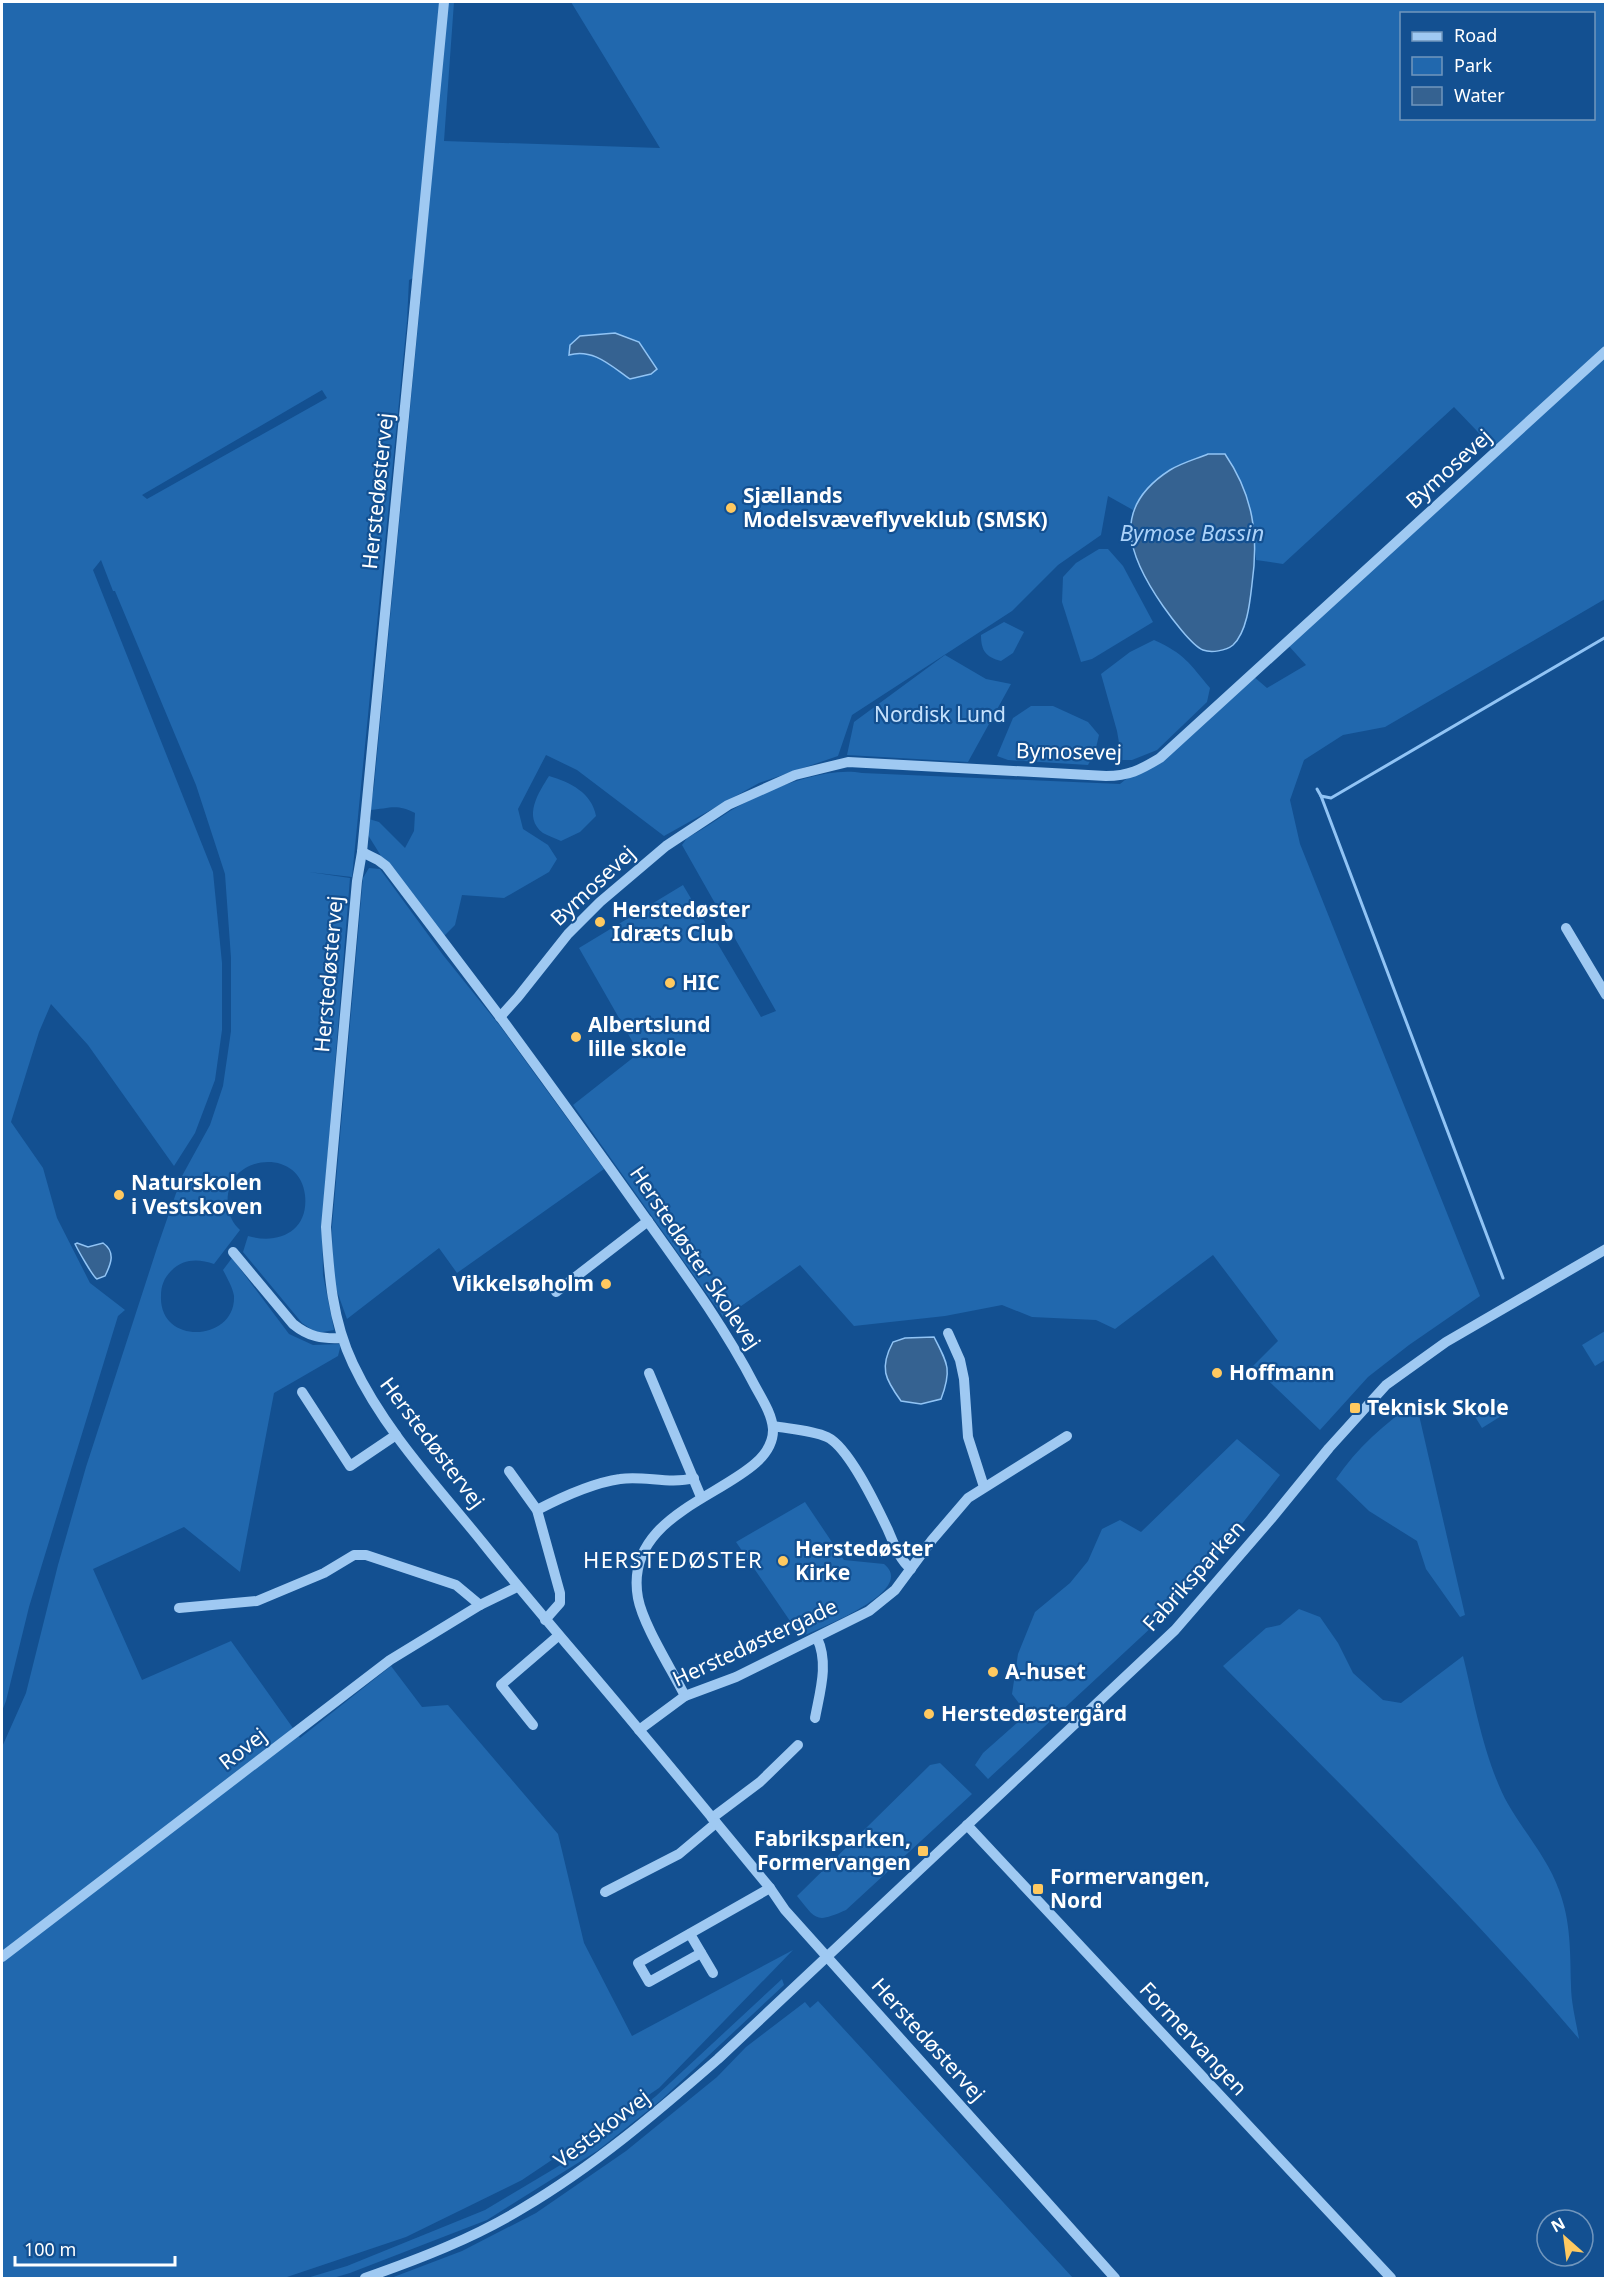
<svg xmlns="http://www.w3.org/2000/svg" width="1607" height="2280" font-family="'Noto Sans',sans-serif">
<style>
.green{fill:#2168ae;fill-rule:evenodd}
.water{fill:#356291;stroke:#91c4f5;stroke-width:1.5}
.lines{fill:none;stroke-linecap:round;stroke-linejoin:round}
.stream{stroke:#91c4f5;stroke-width:3}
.minor{stroke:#9fc9f2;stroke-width:10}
.poi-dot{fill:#ffc960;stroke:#135091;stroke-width:2}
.labels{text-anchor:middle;stroke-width:4.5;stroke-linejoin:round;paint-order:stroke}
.street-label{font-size:21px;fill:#fff;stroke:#135091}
.poi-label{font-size:21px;font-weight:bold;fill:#fff;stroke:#135091;text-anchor:start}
.park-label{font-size:21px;fill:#c6e2fd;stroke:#135091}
.water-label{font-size:22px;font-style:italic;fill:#abd2f9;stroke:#135091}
.neighbourhood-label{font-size:22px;letter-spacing:1.5px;fill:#fff;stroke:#135091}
</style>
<rect width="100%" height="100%" fill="#135091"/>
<!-- green -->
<g class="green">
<path d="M2,2H454L444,141L660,148L571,2H1605V599L1385,727L1343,735L1304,760L1290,800L1300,844L1480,1296L1409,1345L1368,1377L1320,1430L1253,1366L1278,1341L1213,1255L1115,1329L1096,1320L1032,1317L1002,1305L945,1316L854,1326L800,1265L724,1318L573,1105L639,1053L579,948L683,885L761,1017L776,1011L682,845L687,838C702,830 716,820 730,811C763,791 823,766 862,773L1120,784L1253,676L1267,688L1306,665L1288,645L1499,454L1454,407L1283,564L1256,560L1253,520L1146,490L1133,510L1108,496L1101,535L1058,565L1012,611L852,715L838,756L759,783L664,836L577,770L546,755L518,809L523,829L548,845L557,859L549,872L504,898L462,895L455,925L443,937L386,864L368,835L369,819L379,822L405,848L414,831L415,813C396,803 389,809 369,810L374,787L423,273L409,280L407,321L352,877L309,872L350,878L322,1227L323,1275L334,1330L317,1333L302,1323L243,1252L248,1236C279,1245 309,1231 305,1195C300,1145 222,1154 228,1206C229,1215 233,1224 240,1230L214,1264C199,1259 184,1258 171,1271C164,1278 161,1286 161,1296C159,1346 236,1342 234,1296C233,1288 227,1278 223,1270L232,1258L289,1334L313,1345L341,1344L338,1356L274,1393L240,1572L184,1527L93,1569L142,1680L231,1641L300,1738L391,1666L422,1707L448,1705L558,1834L584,1943L632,2036L793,1950L659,2088L522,2180L406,2237L284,2278H2V1747L26,1693L58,1565L86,1467L157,1248L182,1176L210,1125L223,1086L231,1031V958L225,874L196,785L115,591H113L101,560L93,570L213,872L222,963V1030L215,1080L195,1133L174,1166L88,1045L51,1004L39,1032L11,1122L43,1168L57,1218L90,1283L125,1310L118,1316L29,1607L6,1701L2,1711ZM1402,14H1594V118H1402ZM322,390L327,398L147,499L142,495Z"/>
<path d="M1099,549H1108L1123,566L1153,622L1092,659L1081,662L1062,602L1063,577L1076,563Z"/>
<path d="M1004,622L1024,632L1013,653L1001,661C986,657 981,651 981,635Z"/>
<path d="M1154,640C1185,654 1189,663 1210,688L1207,702L1157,750L1132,760H1122L1117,731L1101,674L1130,652Z"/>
<path d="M945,655L986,679L1011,684L968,762L847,755L854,722Z"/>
<path d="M1031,706H1053L1088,722L1099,735L1095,752L1088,765L1008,760L997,756L1013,718Z"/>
<path d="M549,776C570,782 592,793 596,816L580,832L561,841C555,838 548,836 543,833C522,817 539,792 549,776Z"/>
<path d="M369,868L380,869L443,955L500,1026L604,1169L457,1273L439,1248L347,1319L333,1280L332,1227L363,878Z"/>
<path d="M1605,1331V1360L1595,1366L1582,1345Z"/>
<path d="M1498,1400L1506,1413L1482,1428L1474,1415Z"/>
<path d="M1416,1402L1465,1615L1460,1617L1426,1569L1417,1541L1369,1511L1336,1479C1357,1448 1385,1423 1416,1402Z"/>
<path d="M1237,1439L1280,1475L1210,1565L1168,1612L988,1779L975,1765L983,1753L1027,1714L1012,1694L1018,1654L1035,1612L1070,1583L1088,1561L1102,1529L1120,1520L1141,1532Z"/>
<path d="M805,1502L844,1560L884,1564C918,1591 819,1628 801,1637L736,1542Z"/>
<path d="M1299,1609L1320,1617L1338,1643L1353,1673L1383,1700L1401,1703L1463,1656C1474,1701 1485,1763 1508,1804C1524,1832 1548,1859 1559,1890C1571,1922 1570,1951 1571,1985C1571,2003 1576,2021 1579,2039C1468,1908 1343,1788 1223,1666L1266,1628L1280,1625Z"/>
<path d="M940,1763L972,1794L846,1910C816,1923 817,1921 797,1896L930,1765Z"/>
<path d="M782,1979L784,1985L660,2101L597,2151L487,2220L350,2273L333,2278H307L347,2266L485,2210L594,2145L656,2096Z"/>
<path d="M818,2001L1073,2278H391L462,2251L536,2213L626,2151L717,2077L746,2047L805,2002L810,2008Z"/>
</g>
<!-- water -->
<g class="water">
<path d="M615,333L639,342L657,369L651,374L630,379C611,366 593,348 569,355L570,345L580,336Z"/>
<path d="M1208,454H1225C1253,495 1259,535 1252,584C1250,602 1247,632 1233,645C1226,651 1211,653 1203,650C1192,646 1170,616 1163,606C1129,557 1109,509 1170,470C1181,463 1196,459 1208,454Z"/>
<path d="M77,1243L88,1247L103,1243C116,1252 111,1264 105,1276L97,1279C93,1277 78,1250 75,1244Z"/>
<path d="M934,1337C948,1364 952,1370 941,1399L921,1404L901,1401C885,1379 879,1368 893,1342L905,1338Z"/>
</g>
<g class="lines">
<!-- stream -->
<g class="stream">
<path d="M1317,789L1321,796"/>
<path d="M1503,1278L1321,796L1331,798L1606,637"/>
</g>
<!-- minor -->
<g class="minor">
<path d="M444,2L362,852L357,881L326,1227C329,1274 332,1320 353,1364C384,1430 437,1486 483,1543C534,1607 588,1668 640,1731C684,1783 727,1836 770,1888L785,1910L1115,2278"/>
<path d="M362,852L378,860L386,866C424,917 463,967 501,1018C551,1086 600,1154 649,1223C687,1276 725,1328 755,1386C762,1399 772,1414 773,1429C775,1491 620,1499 638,1598C643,1625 672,1670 685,1696"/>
<path d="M1566,928L1606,995"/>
<path d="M500,1017L518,997L568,934L600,902L666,846L728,805L795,775L848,762L1106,776C1129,776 1140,770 1160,758L1606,351"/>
<path d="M233,1252L293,1324C309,1337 322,1339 342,1338"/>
<path d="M556,1292L648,1221"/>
<path d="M948,1333L960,1360L964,1379L968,1437L984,1487"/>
<path d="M649,1373L701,1497"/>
<path d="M302,1392L350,1466L396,1435"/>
<path d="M773,1426C790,1429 812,1430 827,1437C849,1447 877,1507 888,1530C894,1544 899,1559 911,1569"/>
<path d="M509,1471L537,1510L560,1593V1603L545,1620"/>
<path d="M537,1510C562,1497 592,1483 620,1479C644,1475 669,1485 694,1478"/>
<path d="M179,1608L257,1601L324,1573L354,1555H366L456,1585L480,1605"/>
<path d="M815,1718C820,1691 829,1663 817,1638"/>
<path d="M533,1725L501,1685L558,1636"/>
<path d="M639,1730L685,1696L736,1677L869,1611L895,1590L932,1540L968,1498L1067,1436"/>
<path d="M712,1818L760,1782L798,1745"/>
<path d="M967,1825L1391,2278"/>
<path d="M605,1892L679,1854L716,1823"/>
<path d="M690,1934L713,1973"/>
<path d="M701,1953L649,1982L638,1963L770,1888"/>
<path d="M2,1957L390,1660L480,1605L517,1587"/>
<path d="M365,2278C419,2259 474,2238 523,2208C594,2166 656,2113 718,2059L1175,1630L1271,1519L1329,1448L1386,1385L1446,1342L1606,1249"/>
</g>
</g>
<!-- markers -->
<g class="poi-dot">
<circle cx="731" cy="508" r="6"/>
<circle cx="600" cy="922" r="6"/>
<circle cx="670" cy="983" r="6"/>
<circle cx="576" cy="1037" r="6"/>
<circle cx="119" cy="1195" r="6"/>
<circle cx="606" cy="1284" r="6"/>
<circle cx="1217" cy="1373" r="6"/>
<rect x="1349" y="1402" width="12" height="12" rx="3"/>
<circle cx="783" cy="1561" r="6"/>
<circle cx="993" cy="1672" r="6"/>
<circle cx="929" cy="1714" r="6"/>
<rect x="917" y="1845" width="12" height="12" rx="3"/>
<rect x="1032" y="1883" width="12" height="12" rx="3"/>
</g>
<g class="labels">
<!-- street labels -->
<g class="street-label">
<text transform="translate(1449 469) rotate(-42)" y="7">Bymosevej</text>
<text transform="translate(378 491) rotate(-84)" y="7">Herstedøstervej</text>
<text transform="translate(1069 752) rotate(1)" y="7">Bymosevej</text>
<text transform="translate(593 886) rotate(-43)" y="7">Bymosevej</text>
<text transform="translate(329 974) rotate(-85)" y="7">Herstedøstervej</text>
<text transform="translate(695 1258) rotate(56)" y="7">Herstedøster Skolevej</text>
<text transform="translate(432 1443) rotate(53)" y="7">Herstedøstervej</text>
<text transform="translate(1194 1576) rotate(-48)" y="7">Fabriksparken</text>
<text transform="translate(755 1643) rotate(-25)" y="7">Herstedøstergade</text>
<text transform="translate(243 1749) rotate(-38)" y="7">Rovej</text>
<text transform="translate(1193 2039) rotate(47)" y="7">Formervangen</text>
<text transform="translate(928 2040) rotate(48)" y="7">Herstedøstervej</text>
<text transform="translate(602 2129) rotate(-37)" y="7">Vestskovvej</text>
</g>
<!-- poi labels -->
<g class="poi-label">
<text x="743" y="503">Sjællands<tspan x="743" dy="24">Modelsvæveflyveklub (SMSK)</tspan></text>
<text x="612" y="917">Herstedøster<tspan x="612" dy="24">Idræts Club</tspan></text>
<text x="682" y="990">HIC</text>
<text x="588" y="1032">Albertslund<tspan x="588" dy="24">lille skole</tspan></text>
<text x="131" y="1190">Naturskolen<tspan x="131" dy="24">i Vestskoven</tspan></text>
<text x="594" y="1291" text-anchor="end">Vikkelsøholm</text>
<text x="1229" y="1380">Hoffmann</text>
<text x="1367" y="1415">Teknisk Skole</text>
<text x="795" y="1556">Herstedøster<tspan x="795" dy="24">Kirke</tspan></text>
<text x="1005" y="1679">A-huset</text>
<text x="941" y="1721">Herstedøstergård</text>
<text x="911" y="1846" text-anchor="end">Fabriksparken,<tspan x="911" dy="24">Formervangen</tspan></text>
<text x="1050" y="1884">Formervangen,<tspan x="1050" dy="24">Nord</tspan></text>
</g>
<!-- park labels -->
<g class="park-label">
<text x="940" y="722">Nordisk Lund</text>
</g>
<!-- water labels -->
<g class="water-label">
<text x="1192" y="541">Bymose Bassin</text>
</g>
<!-- neighbourhood labels -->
<g class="neighbourhood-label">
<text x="673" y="1568">HERSTEDØSTER</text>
</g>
</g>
<!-- border -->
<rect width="1607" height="2280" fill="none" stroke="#ffffff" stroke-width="6"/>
<!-- legend -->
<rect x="1400" y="12" width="195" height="108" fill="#135091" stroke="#7196bd" stroke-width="1.5"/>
<rect x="1412" y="32" width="30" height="9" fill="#9fc9f2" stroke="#7196bd" stroke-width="1.5"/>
<text x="1454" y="42" font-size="18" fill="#ffffff">Road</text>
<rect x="1412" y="57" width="30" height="18" fill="#2168ae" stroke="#7196bd" stroke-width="1.5"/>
<text x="1454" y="72" font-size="18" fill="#ffffff">Park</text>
<rect x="1412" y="87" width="30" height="18" fill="#356291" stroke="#7196bd" stroke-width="1.5"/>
<text x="1454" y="102" font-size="18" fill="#ffffff">Water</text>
<!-- north arrow -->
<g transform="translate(1565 2238) rotate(332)"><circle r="28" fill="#135091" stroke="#7196bd" stroke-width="1.5"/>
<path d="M0-4.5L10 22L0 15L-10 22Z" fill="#ffc960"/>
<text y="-9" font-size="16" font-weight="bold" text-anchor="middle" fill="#ffffff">N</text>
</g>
<!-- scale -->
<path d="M15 2256v9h160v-9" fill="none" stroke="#ffffff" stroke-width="3"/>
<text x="24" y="2256" font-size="18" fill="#ffffff" stroke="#135091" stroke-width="4.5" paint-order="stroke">100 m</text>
</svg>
